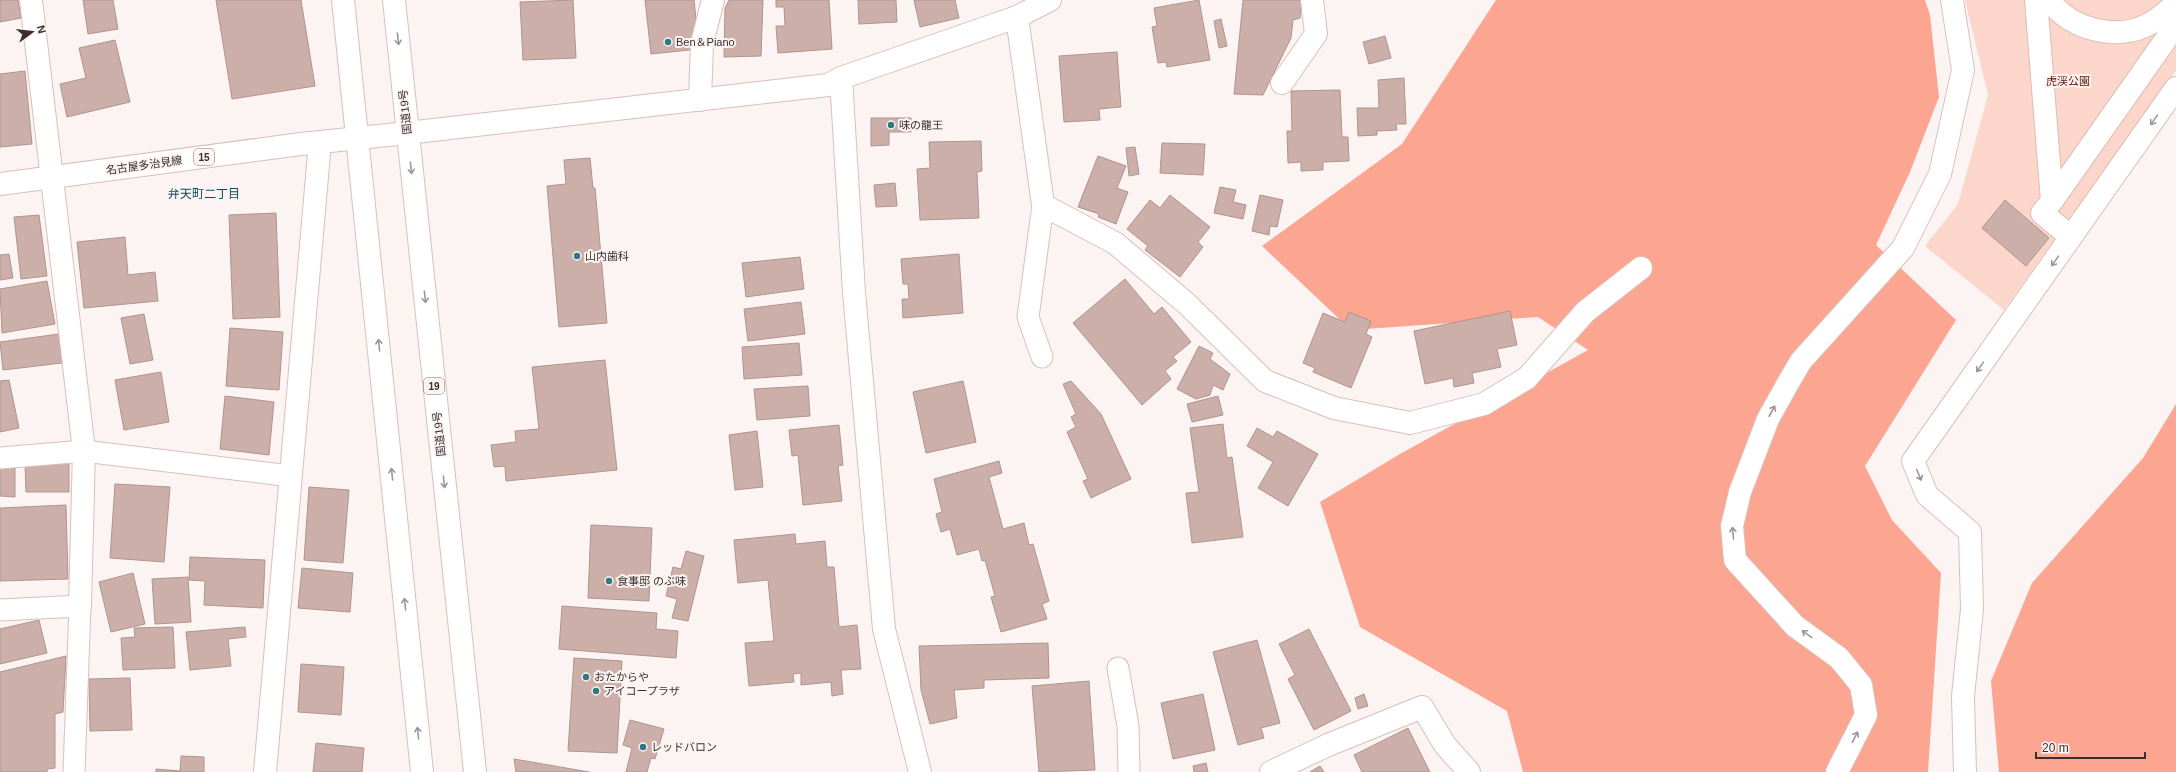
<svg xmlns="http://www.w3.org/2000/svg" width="2176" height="772" font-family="Helvetica,'Noto Sans JP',sans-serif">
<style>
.green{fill:#fcd5cb}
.forest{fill:#fca591}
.building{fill:#cbafa8;stroke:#b0948e}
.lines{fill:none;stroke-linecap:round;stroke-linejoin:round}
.service-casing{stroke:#dbbfb8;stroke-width:23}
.pedestrian-casing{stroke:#dbbfb8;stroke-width:24}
.minor-casing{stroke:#dbbfb8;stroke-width:24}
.tertiary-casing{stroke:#dbbfb8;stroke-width:24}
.primary-casing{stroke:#dbbfb8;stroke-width:24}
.trunk-casing{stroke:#dbbfb8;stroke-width:24}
.service{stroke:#fff;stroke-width:21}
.pedestrian{stroke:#fff;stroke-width:22}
.minor{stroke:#fff;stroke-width:22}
.tertiary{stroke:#fff;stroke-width:22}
.primary{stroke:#fff;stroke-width:22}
.trunk{stroke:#fff;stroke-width:22}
.oneway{stroke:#9c9796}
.poi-dot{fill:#317784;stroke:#fbf4f3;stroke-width:1.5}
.labels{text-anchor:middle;stroke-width:4;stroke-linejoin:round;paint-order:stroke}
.shield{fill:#fbf4f3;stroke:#746a68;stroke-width:1}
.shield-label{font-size:10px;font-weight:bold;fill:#3a2f2c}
.poi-label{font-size:11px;fill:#3a2f2c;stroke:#fbf4f3;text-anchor:start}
.park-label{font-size:11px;fill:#5f1404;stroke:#fbf4f3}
.street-label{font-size:11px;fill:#3a2f2c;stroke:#fbf4f3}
.neighbourhood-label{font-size:12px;fill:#104c56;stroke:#fbf4f3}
</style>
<rect width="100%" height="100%" fill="#fbf4f3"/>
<!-- green -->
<path class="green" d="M1965,0H2176V71L2004,310L1925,246L1958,204L1988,95Z"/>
<!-- forest -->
<g class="forest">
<path d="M1496,0H1925L1930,15L1939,97L1910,172L1876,245L1956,320L1865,466L1892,520L1941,573L1928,772H1523L1507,711L1360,627L1320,502L1400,454L1588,350L1538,317L1351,330L1262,246L1402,144Z"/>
<path d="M2176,404V772H1999L1991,681L2032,583L2143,458Z"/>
</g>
<!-- building -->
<g class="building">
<path d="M0,0H18L21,18L0,22Z"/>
<path d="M83,0H113L118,29L88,34Z"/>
<path d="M216,0H301L315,86L232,99Z"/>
<path d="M573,0L576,58L523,60L520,2Z"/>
<path d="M645,0H694L699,49L651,54Z"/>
<path d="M729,0H763L761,56L724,57L725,8Z"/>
<path d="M776,0H829L832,49L778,53L776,26H785L784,7H776Z"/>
<path d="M858,0H896L897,22L859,24Z"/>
<path d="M914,0H955L959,18L920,27Z"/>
<path d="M1199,0L1210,60L1167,67L1166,62L1158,63L1152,27L1157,26L1154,8Z"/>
<path d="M1243,0H1302L1300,18L1293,20L1291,38L1263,95L1234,94Z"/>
<path d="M1221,19L1227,46L1219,48L1214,21Z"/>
<path d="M1385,36L1391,58L1369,64L1363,42Z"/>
<path d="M115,40L130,102L67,117L60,84L86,78L79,48Z"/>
<path d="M1117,52L1121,107L1099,109L1100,120L1064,122L1059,56Z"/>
<path d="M25,71L32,144L0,147V74Z"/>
<path d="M1404,78L1406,124H1396L1397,130L1377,131V135L1358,136L1357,108H1379L1378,80Z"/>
<path d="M1340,90L1342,137H1348L1349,161L1323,162V170L1301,171V162L1288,163L1287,131H1292L1291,91Z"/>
<path d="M871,118H911V132H889V145L871,146Z"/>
<path d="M981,141L982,171L977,172L979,218L920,220L917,169L930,168L929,142Z"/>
<path d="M1162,143L1205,144L1203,175L1160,173Z"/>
<path d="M1135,147L1139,174L1129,176L1126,148Z"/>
<path d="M1098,156L1126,166L1117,188L1128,192L1116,224L1098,217L1099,214L1078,207Z"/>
<path d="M590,158L593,188H595L607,323L559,327L547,186L566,184L564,160Z"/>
<path d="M895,183L897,206L876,207L874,185Z"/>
<path d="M1220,187L1236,190L1233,202L1246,205L1243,219L1214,213Z"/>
<path d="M1170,195L1210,227L1198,242L1203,247L1180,277L1145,250L1148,246L1127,229L1150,200L1160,208Z"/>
<path d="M1260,195L1283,200L1277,227L1270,226L1269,235L1252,231Z"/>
<path d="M2005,200L2049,238L2026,266L1982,228Z"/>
<path d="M276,213L280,317L233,319L229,215Z"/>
<path d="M39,215L47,276L21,279L14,217Z"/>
<path d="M125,237L128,275L155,272L158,301L84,308L77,242Z"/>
<path d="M9,254L13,278L0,280V255Z"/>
<path d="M959,254L963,313L903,318L902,299H909L908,284H903L901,259Z"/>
<path d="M800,257L804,289L746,297L742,263Z"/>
<path d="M1125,279L1154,314L1162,307L1191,342L1173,357L1177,361L1165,371L1171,379L1142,405L1073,323Z"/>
<path d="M47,281L55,324L2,333L0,289Z"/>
<path d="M801,302L805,334L748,341L744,309Z"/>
<path d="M1510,311L1517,345L1497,349L1501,367L1472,373L1474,383L1454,387L1453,378L1425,384L1414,331Z"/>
<path d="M1349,312L1371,321L1366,334L1372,337L1351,388L1313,372L1315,368L1303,363L1323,313L1345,322Z"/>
<path d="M144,314L153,360L130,364L121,318Z"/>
<path d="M230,328L283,332L279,390L226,386Z"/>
<path d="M59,334L62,363L3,370L0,342Z"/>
<path d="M799,343L802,375L744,379L742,347Z"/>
<path d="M1199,346L1213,353L1210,359L1230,374L1223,390L1213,385L1210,395L1196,399L1177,389Z"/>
<path d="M605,360L617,470L506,481L505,466L494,467L491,445L516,442L515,431L539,429L532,367Z"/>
<path d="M161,372L169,422L124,430L115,380Z"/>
<path d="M9,380L19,428L0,432V381Z"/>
<path d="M963,381L976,442L926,453L913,392Z"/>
<path d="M1071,381L1101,414L1131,479L1091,498L1083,481L1088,479L1067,432L1076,427L1071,417L1076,414L1063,384Z"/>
<path d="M808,386L810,416L757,420L754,389Z"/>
<path d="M225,396L274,402L269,455L220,449Z"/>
<path d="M1218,396L1223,415L1192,422L1187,404Z"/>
<path d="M1223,424L1227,458L1232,457L1243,537L1192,543L1186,493L1199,492L1190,428Z"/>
<path d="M839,425L843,465L838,466L842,501L803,505L798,455L792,456L789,430Z"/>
<path d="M1257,428L1273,437L1277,431L1318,454L1288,506L1258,488L1273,462L1247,446Z"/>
<path d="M757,431L763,487L735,490L729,435Z"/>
<path d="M999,461L1002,473L989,477L1003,529L1024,523L1029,545L1033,544L1049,601L1042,604L1047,619L1001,632L991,597L995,596L985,560L982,561L979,549L957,555L950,529L941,532L936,514L942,512L934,479Z"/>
<path d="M69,462V492H26L25,463Z"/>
<path d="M0,468H15V497L0,496Z"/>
<path d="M115,484L170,487L164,562L110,558Z"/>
<path d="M309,487L349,490L343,563L304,560Z"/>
<path d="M66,505L68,579L0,581V508Z"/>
<path d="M591,525L652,528L649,601L588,598Z"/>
<path d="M795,534L796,544L825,541L827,567H834L839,627L857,625L861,669L841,670L843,694L832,696L831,682L801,685V673L793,674L794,682L749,686L745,643L774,641L768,580L738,583L734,540Z"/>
<path d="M686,551L704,556L688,621L672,618L677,599L666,596L673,567L681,569Z"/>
<path d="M190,557L265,560L263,608L204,605L205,581L189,580Z"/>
<path d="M302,568L353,573L350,612L298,608Z"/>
<path d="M133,573L145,624L111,632L99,582Z"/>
<path d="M188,577L191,622L155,624L152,579Z"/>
<path d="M562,606L657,613L656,629L678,631L676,658L559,649Z"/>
<path d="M39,620L47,653L0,664V629Z"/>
<path d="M173,627L175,668L123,670L121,638L135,637L134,628Z"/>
<path d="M245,627L246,637L228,639L231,666L190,670L186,632Z"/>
<path d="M1309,629L1351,711L1314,730L1288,679L1295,675L1279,644Z"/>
<path d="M1257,640L1280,723L1261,728L1264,738L1238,745L1213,652Z"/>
<path d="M1048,643L1049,678L984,680V688L954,690L957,718L930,724L921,690L919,646Z"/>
<path d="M66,656L63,712L55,714V768L47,769V772H0V672Z"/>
<path d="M574,658L622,661L617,753L568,751Z"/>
<path d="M301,664L344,667L341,715L298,712Z"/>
<path d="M130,678L132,730L90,731L89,679Z"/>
<path d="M1089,681L1095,770L1039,772L1032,686Z"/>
<path d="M1203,694L1215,750L1173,759L1161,703Z"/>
<path d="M1364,694L1368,706L1358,709L1355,698Z"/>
<path d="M630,720L664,729L655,759L651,758L647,772H626L632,748L623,745Z"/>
<path d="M1408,728L1430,772H1362L1354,755Z"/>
<path d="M316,743L364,748L362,772H313Z"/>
<path d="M181,756L204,757V772H156V769L180,771Z"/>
<path d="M514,759L589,772H516Z"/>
<path d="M1206,763L1208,772H1194L1193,766Z"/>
<path d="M1320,766L1324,772H1310Z"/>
</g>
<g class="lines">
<defs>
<g id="service">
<path d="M1042,357L1028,317L1043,205"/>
<path d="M0,458L84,451L291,476"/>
<path d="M0,610L80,606L74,772"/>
<path d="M1118,668L1128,726L1129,772"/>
</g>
<g id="pedestrian">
<path d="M2036,0L2052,201L2176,25"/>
<path d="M2049,0C2070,30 2119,42 2151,23C2160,18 2168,10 2176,4"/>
<path d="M2052,201L2042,213L2071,237"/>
</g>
<g id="minor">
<path d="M31,0L84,451L80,606"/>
<path d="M1017,17L1043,205L1115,243L1187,304L1265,381L1334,408L1410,423L1484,404L1527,378L1585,312L1641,268"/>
<path d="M1282,83L1316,34L1312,0"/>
<path d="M700,100L702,43L713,0"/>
<path d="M265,772L320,142"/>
<path d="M920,772L884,629L854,292L841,78L1017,17L1050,0"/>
<path d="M1271,772L1328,745L1422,707L1445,745L1469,772"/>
<path d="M1837,772L1866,715L1861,685L1839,658L1795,626L1735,560L1732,526L1740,492L1768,419L1788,383L1801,361L1903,248L1940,174L1963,70L1952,0"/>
<path d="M1965,772L1963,696L1972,609L1970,532L1927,495L1913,461L2176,88"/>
</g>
<path id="tertiary" d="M407,133L828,85L841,78"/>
<path id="primary" d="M0,184L301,144L407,133"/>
<g id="trunk">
<path d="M343,0L422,772"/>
<path d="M394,0L475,772"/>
</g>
</defs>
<!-- service casing -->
<use href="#service" class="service-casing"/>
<!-- pedestrian casing -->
<use href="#pedestrian" class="pedestrian-casing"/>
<!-- minor casing -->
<use href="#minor" class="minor-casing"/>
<!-- tertiary casing -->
<use href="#tertiary" class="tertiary-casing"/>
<!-- primary casing -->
<use href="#primary" class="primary-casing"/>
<!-- trunk casing -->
<use href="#trunk" class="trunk-casing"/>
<!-- service -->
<use href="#service" class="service"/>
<!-- pedestrian -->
<use href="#pedestrian" class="pedestrian"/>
<!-- minor -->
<use href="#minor" class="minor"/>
<!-- tertiary -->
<use href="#tertiary" class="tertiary"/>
<!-- primary -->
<use href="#primary" class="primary"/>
<!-- trunk -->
<use href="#trunk" class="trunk"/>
</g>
<!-- one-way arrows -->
<defs><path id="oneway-shaft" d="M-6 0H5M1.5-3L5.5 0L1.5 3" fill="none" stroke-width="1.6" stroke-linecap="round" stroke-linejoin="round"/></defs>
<g class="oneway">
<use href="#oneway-shaft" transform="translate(398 39) rotate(84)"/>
<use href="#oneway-shaft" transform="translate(2154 120) rotate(125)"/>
<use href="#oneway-shaft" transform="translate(411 168) rotate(84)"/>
<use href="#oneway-shaft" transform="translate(2055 261) rotate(125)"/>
<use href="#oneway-shaft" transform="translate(425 297) rotate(84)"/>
<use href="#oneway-shaft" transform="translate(379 345) rotate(-96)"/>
<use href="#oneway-shaft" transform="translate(1980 367) rotate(125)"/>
<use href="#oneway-shaft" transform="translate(1772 411) rotate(-61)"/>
<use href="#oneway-shaft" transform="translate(392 474) rotate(-96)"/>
<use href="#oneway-shaft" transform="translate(1919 475) rotate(67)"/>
<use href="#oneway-shaft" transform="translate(444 482) rotate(84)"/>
<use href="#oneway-shaft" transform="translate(1733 533) rotate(-95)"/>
<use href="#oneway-shaft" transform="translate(405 604) rotate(-96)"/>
<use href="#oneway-shaft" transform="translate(1807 634) rotate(-144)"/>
<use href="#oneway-shaft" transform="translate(418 733) rotate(-96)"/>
<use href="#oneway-shaft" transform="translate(1855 737) rotate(-63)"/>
</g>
<!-- markers -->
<g class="poi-dot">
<circle cx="668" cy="42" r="4"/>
<circle cx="891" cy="125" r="4"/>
<circle cx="577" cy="256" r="4"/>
<circle cx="609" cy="581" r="4"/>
<circle cx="586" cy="677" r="4"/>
<circle cx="596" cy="691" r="4"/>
<circle cx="643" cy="747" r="4"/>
</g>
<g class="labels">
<!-- shield labels -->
<g class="shield">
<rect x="194" y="149" width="20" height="16" rx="3"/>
<rect x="424" y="378" width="20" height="16" rx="3"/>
</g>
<g class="shield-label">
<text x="204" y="161">15</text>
<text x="434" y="390">19</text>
</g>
<!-- poi labels -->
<g class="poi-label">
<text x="676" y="46">Ben＆Piano</text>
<text x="899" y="129">味の龍王</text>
<text x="585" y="260">山内歯科</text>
<text x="617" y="585">食事邸 のぶ味</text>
<text x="594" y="681">おたからや</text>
<text x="604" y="695">アイコープラザ</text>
<text x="651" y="751">レッドバロン</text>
</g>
<!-- park labels -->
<g class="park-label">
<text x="2068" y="85">虎渓公園</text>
</g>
<!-- street labels -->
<g class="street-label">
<text transform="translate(405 112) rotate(-96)" y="4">国道19号</text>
<text transform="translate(144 165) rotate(-8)" y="4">名古屋多治見線</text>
<text transform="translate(439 434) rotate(-96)" y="4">国道19号</text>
</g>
<!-- neighbourhood labels -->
<g class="neighbourhood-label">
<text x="204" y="198">弁天町二丁目</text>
</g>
</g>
<!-- north arrow -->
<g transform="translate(32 32) rotate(75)" stroke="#fbf4f3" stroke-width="3" paint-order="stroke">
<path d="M0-3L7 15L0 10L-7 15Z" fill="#3a2f2c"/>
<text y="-6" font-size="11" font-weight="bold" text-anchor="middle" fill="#3a2f2c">N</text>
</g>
<!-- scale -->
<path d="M2036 752v6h109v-6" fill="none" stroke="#3a2f2c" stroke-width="2"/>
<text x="2042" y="752" font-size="12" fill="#3a2f2c" stroke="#fbf4f3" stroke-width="3" paint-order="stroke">20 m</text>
</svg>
